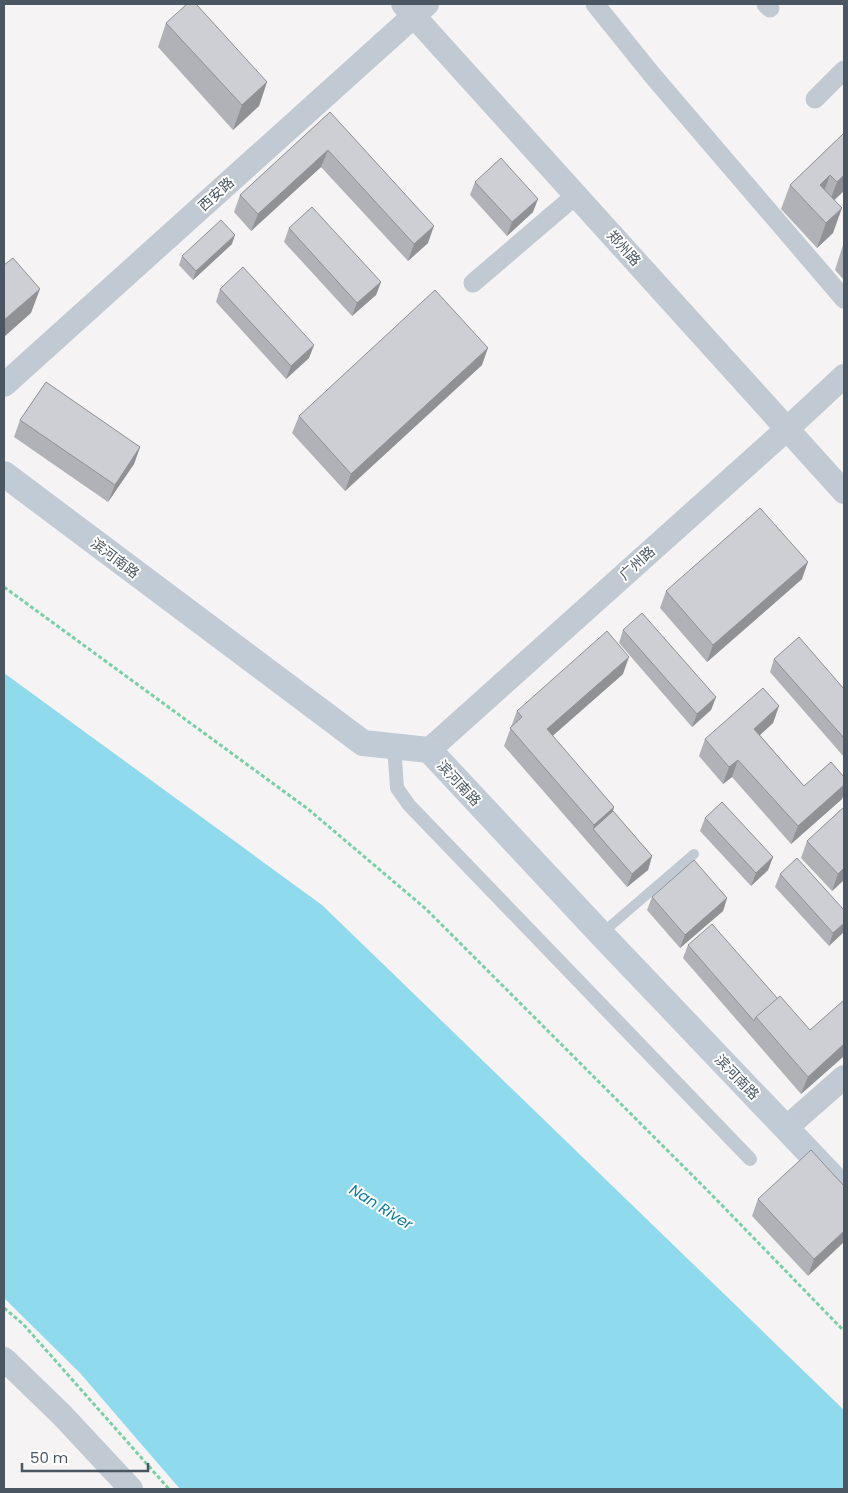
<svg xmlns="http://www.w3.org/2000/svg" width="848" height="1493" font-family="Poppins,'Noto Sans SC',sans-serif">
<style>
.water{fill:#90daee}
.lines{fill:none;stroke-linecap:round;stroke-linejoin:round}
.path{stroke:#7ad0a6;stroke-width:3;stroke-dasharray:4 2.5;stroke-linecap:butt}
.service{stroke:#c1cad2;stroke-width:10}
.pedestrian{stroke:#c1cad2;stroke-width:14}
.minor{stroke:#c1cad2;stroke-width:19}
.tertiary{stroke:#c1cad2;stroke-width:24}
.secondary{stroke:#c1cbd6;stroke-width:26}
.wall{fill:#b0b2b7}
.shaded-wall{fill:#909195}
.building{fill:#cdcfd5;stroke:#909195}
.labels{text-anchor:middle;stroke-width:4;stroke-linejoin:round;paint-order:stroke}
.street-label{font-size:14px;fill:#4a5661;stroke:#fff}
.water-label{font-size:15px;font-style:italic;fill:#0c7c9b;stroke:#fff}
</style>
<rect width="100%" height="100%" fill="#f5f3f3"/>
<!-- water -->
<path class="water" d="M4,673L322,905L844,1410V1489H180L80,1373L4,1298Z"/>
<g class="lines">
<!-- path -->
<g class="path">
<path d="M4,587L308,809L426,909L710,1193L844,1331"/>
<path d="M4,1308L23,1324L169,1489"/>
</g>
<!-- service -->
<path class="service" d="M601,934L694,854"/>
<!-- pedestrian -->
<path class="pedestrian" d="M394,746L397,788L409,805L750,1159"/>
<!-- minor -->
<g class="minor">
<path d="M595,4L653,76L844,299"/>
<path d="M766,4L770,8"/>
<path d="M815,99L844,70"/>
<path d="M473,283L576,195"/>
</g>
<!-- tertiary -->
<g class="tertiary">
<path d="M403,4L844,492"/>
<path d="M4,385L427,4"/>
<path d="M429,750L787,429L844,376"/>
<path d="M786,1128L844,1077"/>
<path d="M4,1359L62,1415L131,1489"/>
</g>
<!-- secondary -->
<path class="secondary" d="M4,474L363,743L429,750L601,934L844,1189"/>
</g>
<!-- wall -->
<g class="wall">
<path d="M166,23L267,82L259,106L233,130L158,47Z"/>
<path d="M330,112L428,243L408,261L321,167L251,231L234,212L240,195Z"/>
<path d="M844,133L835,200L833,233L817,248L781,209L790,185Z"/>
<path d="M475,182L533,212L507,236L470,195Z"/>
<path d="M289,228L381,282L376,295L352,316L284,242Z"/>
<path d="M232,244L193,280L179,265L182,256Z"/>
<path d="M843,245H844V280L835,270Z"/>
<path d="M220,289L314,345L309,358L286,379L216,302Z"/>
<path d="M482,365L345,491L292,433L299,416Z"/>
<path d="M20,420L140,447L134,464L108,502L14,437Z"/>
<path d="M802,579L707,662L660,608L666,591Z"/>
<path d="M623,630L716,697L711,710L692,727L619,643Z"/>
<path d="M774,659L844,689V757L770,672Z"/>
<path d="M623,674L552,736L614,807L613,811L652,856L648,870L627,887L504,746L517,711Z"/>
<path d="M779,706L773,723L760,735L804,786L844,777V793L842,799L791,844L732,777L723,784L699,756L705,739Z"/>
<path d="M844,807V880L832,891L801,858L807,841Z"/>
<path d="M705,818L773,857L768,870L751,886L700,831Z"/>
<path d="M780,874L844,910L829,946L775,887Z"/>
<path d="M652,897L727,898L723,911L680,948L647,910Z"/>
<path d="M688,945L778,999L810,1030L844,1000V1056L801,1094L683,958Z"/>
<path d="M844,1186L808,1276L752,1216L758,1199Z"/>
</g>
<!-- shaded-wall -->
<g class="shaded-wall">
<path d="M267,82L259,106L233,130L242,105Z"/>
<path d="M328,150L321,167L251,231L258,214Z"/>
<path d="M830,175L821,199L811,209L820,185Z"/>
<path d="M844,175V191L828,206L837,182Z"/>
<path d="M538,199L533,212L507,236L512,222Z"/>
<path d="M842,208L833,233L817,248L826,223Z"/>
<path d="M434,226L428,243L408,261L414,244Z"/>
<path d="M235,235L232,244L193,280L196,271Z"/>
<path d="M381,282L376,295L352,316L357,303Z"/>
<path d="M40,289L31,313L4,337V320Z"/>
<path d="M314,345L309,358L286,379L291,366Z"/>
<path d="M488,348L482,365L345,491L351,474Z"/>
<path d="M140,447L134,464L108,502L115,485Z"/>
<path d="M808,562L802,579L707,662L713,645Z"/>
<path d="M629,657L623,674L540,747L547,729Z"/>
<path d="M716,697L711,710L692,727L697,714Z"/>
<path d="M779,706L773,723L748,746L754,729Z"/>
<path d="M738,760L732,777L723,784L729,767Z"/>
<path d="M844,785V793L842,799L791,844L798,826Z"/>
<path d="M614,807L608,824L593,829L594,825Z"/>
<path d="M652,856L648,870L627,887L632,874Z"/>
<path d="M773,857L768,870L751,886L756,873Z"/>
<path d="M844,868V880L832,891L838,874Z"/>
<path d="M727,898L723,911L680,948L685,935Z"/>
<path d="M844,923V932L829,946L833,933Z"/>
<path d="M844,1044V1056L801,1094L808,1077Z"/>
<path d="M844,1231V1242L808,1276L814,1259Z"/>
</g>
<!-- building -->
<g class="building">
<path d="M187,4H196L267,82L242,105L166,23Z"/>
<path d="M330,112L434,226L414,244L328,150L258,214L240,195Z"/>
<path d="M844,133V175L837,182L830,175L820,185L842,208L826,223L790,185Z"/>
<path d="M501,158L538,199L512,222L475,182Z"/>
<path d="M312,207L381,282L357,303L289,228Z"/>
<path d="M221,220L235,235L196,271L182,256Z"/>
<path d="M13,258L40,289L4,320V265Z"/>
<path d="M243,267L314,345L291,366L220,289Z"/>
<path d="M435,290L488,348L351,474L299,416Z"/>
<path d="M46,382L140,447L115,485L20,420Z"/>
<path d="M760,508L808,562L713,645L666,591Z"/>
<path d="M642,613L716,697L697,714L623,630Z"/>
<path d="M607,631L629,657L547,729L614,807L594,825L510,728L522,717L517,711Z"/>
<path d="M799,637L844,689V738L774,659Z"/>
<path d="M763,688L779,706L754,729L804,786L831,762L844,777V785L798,826L738,760L729,767L705,739Z"/>
<path d="M722,802L773,857L756,873L705,818Z"/>
<path d="M844,807V868L838,874L807,841Z"/>
<path d="M613,811L652,856L632,874L593,829Z"/>
<path d="M797,858L844,910V923L833,933L780,874Z"/>
<path d="M694,860L727,898L685,935L652,897Z"/>
<path d="M712,924L778,999L756,1017L754,1021L688,945Z"/>
<path d="M780,996L810,1030L844,1000V1044L808,1077L756,1017Z"/>
<path d="M811,1150L844,1186V1231L814,1259L758,1199Z"/>
</g>
<g class="labels">
<!-- street labels -->
<g class="street-label">
<text transform="translate(216 194) rotate(-42)" y="5">西安路</text>
<text transform="translate(624 248) rotate(48)" y="5">郑州路</text>
<text transform="translate(115 558) rotate(37)" y="5">滨河南路</text>
<text transform="translate(637 563) rotate(-42)" y="5">广州路</text>
<text transform="translate(459 783) rotate(47)" y="5">滨河南路</text>
<text transform="translate(737 1077) rotate(46)" y="5">滨河南路</text>
</g>
<!-- water labels -->
<g class="water-label">
<text transform="translate(381 1207) rotate(32)" y="5">Nan River</text>
</g>
</g>
<!-- border -->
<rect width="848" height="1493" fill="none" stroke="#4a5661" stroke-width="10"/>
<!-- scale -->
<path d="M22 1463v8h126v-8" fill="none" stroke="#4a5661" stroke-width="2.5"/>
<text x="30" y="1463" font-size="15" fill="#4a5661" stroke="#ffffff" stroke-width="4" paint-order="stroke">50 m</text>
</svg>
